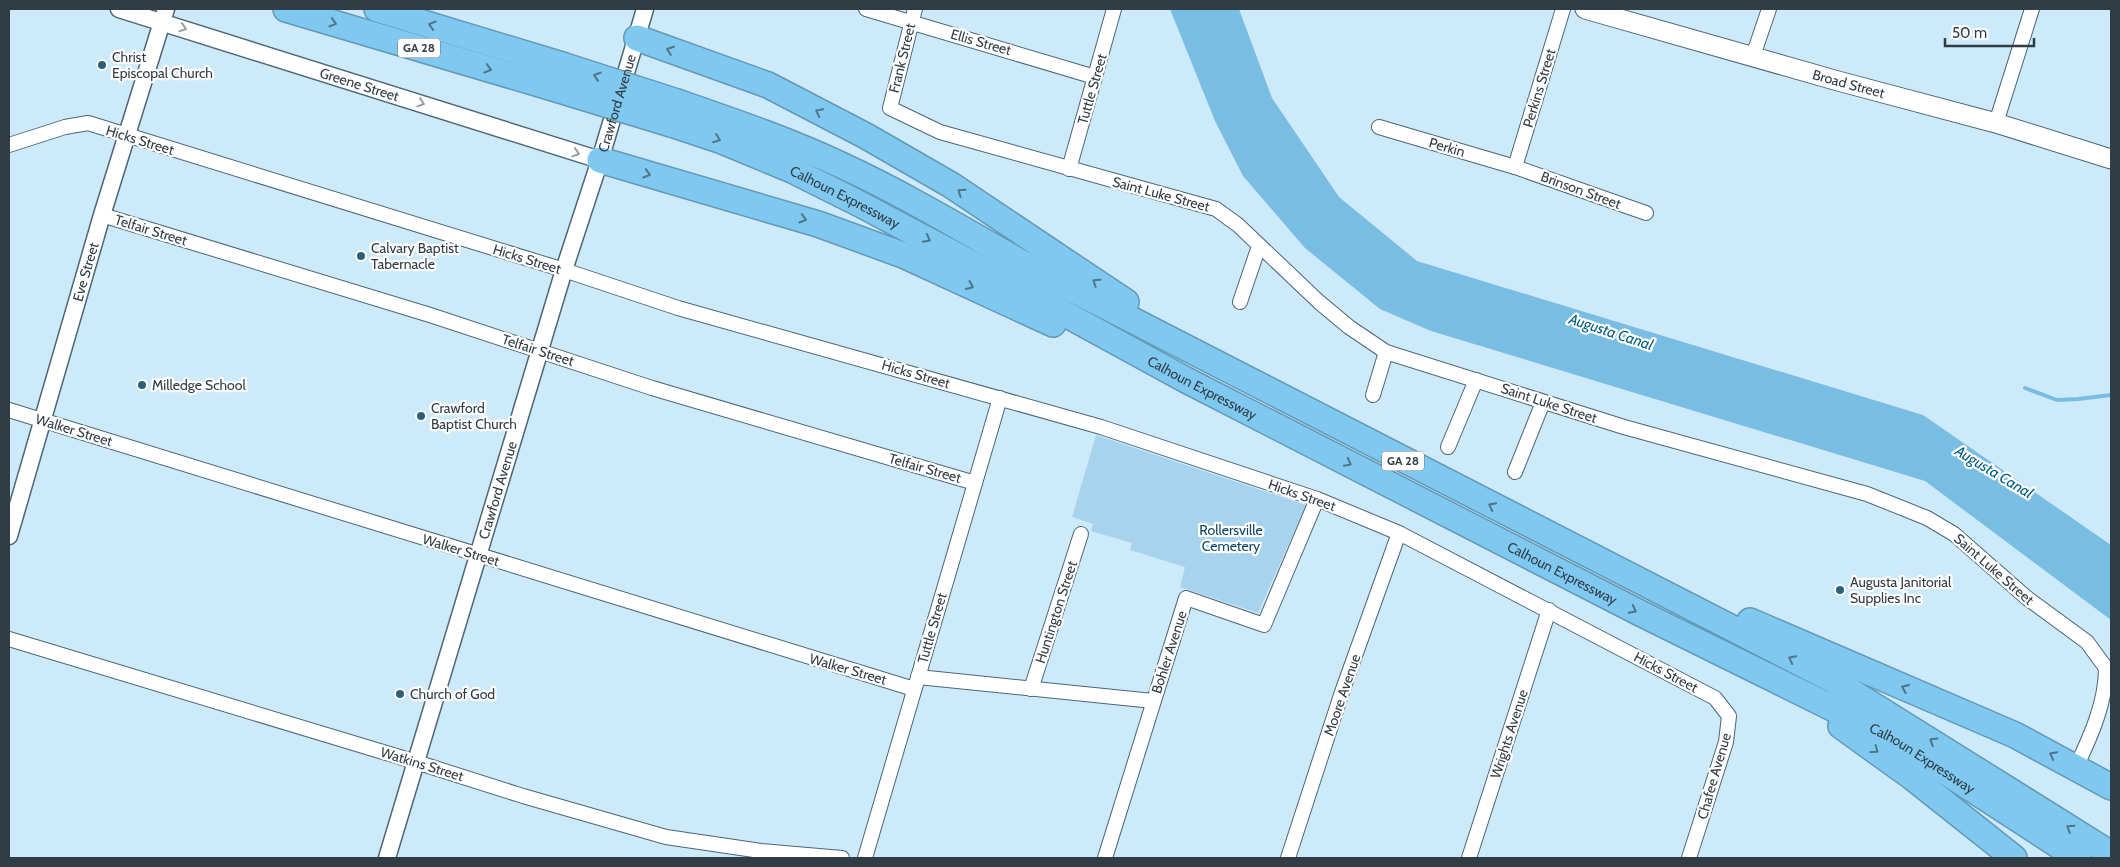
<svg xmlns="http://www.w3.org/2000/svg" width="2120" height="867" font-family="Cabin,sans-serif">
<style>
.green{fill:#a7d3ec}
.water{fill:#7abde2}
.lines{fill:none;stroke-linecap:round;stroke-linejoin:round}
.stream{stroke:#7abde2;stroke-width:4}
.minor-casing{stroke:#4c6674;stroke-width:16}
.tertiary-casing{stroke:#4c6674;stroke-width:19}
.secondary-casing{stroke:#4c6674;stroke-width:21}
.motorway-casing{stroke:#6498b4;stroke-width:28}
.minor{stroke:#fff;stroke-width:14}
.tertiary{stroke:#fff;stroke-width:16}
.secondary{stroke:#fff;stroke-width:19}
.motorway{stroke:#7fc9f1;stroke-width:25}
.motorway-bridge-casing{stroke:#6498b4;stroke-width:28;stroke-linecap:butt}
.motorway-bridge{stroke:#7fc9f1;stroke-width:25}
.oneway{stroke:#507589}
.oneway2{stroke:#989ea2}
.poi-dot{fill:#2a607b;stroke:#fff;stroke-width:2}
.labels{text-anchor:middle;stroke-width:4.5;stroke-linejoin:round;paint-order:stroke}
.shield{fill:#fff;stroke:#6f777c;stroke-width:1}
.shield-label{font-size:12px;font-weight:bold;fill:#313d44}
.street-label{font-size:14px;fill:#313d44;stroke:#fff}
.poi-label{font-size:14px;fill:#313d44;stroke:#fff;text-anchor:start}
.park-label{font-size:14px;fill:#114861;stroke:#fff}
.water-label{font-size:15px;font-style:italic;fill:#045e82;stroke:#fff}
</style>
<rect width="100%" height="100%" fill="#cdeafb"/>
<!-- green -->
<path class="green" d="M1096,435L1306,505L1258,613L1180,587L1185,567L1130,550L1132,543L1091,531L1093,524L1072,517Z"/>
<!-- water -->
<path class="water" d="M1170,9H1239L1272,98L1339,197L1417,261L1923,415L2111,545V620L1925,481L1431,331L1380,309L1305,248L1243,176L1215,121Z"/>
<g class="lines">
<!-- stream -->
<path class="stream" d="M2025,388L2057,400L2078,399L2111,395"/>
<defs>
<g id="minor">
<path d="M866,9L1095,77"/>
<path d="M915,9L890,108L940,132L1216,209L1238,225L1319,302L1349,327L1386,352L1624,427L1867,494L1927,518L1954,534L2027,598L2087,642L2106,668C2106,702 2091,736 2076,767"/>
<path d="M1753,56L1769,9"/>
<path d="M1996,123L2032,9"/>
<path d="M1379,127L1515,167L1646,213"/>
<path d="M9,145L65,127L88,123L564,270L678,308L1101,427L1317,499L1399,533L1715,698L1729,716L1726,742L1689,858"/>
<path d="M1515,167L1563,9"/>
<path d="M1069,169L1114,9"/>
<path d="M102,215L430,315L652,388L975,483"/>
<path d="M1240,302L1259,246"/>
<path d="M1373,395L1386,352"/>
<path d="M9,410L914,689"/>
<path d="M1448,447L1476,380"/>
<path d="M1515,472L1543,402"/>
<path d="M9,639L416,762L523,796L666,837L761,851L842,858"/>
<path d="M918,677L1153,701"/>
<path d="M1031,689L1081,534"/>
<path d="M865,858L1000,398"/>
<path d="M1105,858L1186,598L1264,625L1317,499"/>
<path d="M1288,858L1342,692L1399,533"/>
<path d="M1469,858L1549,610"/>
</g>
<g id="tertiary">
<path id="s1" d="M119,9L600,160"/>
<path id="s2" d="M9,536L102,215L166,9"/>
<path id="s3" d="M387,858L564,270L600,160L645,9"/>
</g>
<g id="secondary">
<path id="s4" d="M1585,9L1838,81L1996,123L2111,159"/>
</g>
<g id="motorway">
<path d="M286,9L553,88"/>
<path d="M377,9L562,65"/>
<path d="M637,38L768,85L866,136L951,185L1126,302"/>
<path d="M677,102C732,121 788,140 841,165C906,195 967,232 1029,267L1831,679L2111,854"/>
<path id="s5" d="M671,124L722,141L792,170L856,202L1005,281L1186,380L1640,613L1895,739L2078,858"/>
<path d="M600,160L818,224L903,255L1053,324"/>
<path d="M1750,621L2015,735L2111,787"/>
<path d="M1841,726L1912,777L2014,858"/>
</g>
</defs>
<!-- minor casing -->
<use href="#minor" class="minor-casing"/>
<!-- tertiary casing -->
<use href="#tertiary" class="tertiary-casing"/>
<!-- secondary casing -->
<use href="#secondary" class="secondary-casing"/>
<!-- motorway casing -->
<use href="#motorway" class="motorway-casing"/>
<!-- minor -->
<use href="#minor" class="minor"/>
<!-- tertiary -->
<use href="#tertiary" class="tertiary"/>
<!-- secondary -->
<use href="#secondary" class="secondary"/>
<!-- motorway -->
<use href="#motorway" class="motorway"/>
<defs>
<g id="motorway-bridge">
<path d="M562,65L677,102"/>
<path d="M553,88L671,124"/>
</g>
</defs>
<!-- motorway-bridge casing -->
<use href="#motorway-bridge" class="motorway-bridge-casing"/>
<!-- motorway-bridge -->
<use href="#motorway-bridge" class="motorway-bridge"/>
</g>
<!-- one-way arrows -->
<defs><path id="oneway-chevron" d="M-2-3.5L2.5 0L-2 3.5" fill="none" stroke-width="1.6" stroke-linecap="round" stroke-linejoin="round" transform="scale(1.25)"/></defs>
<g class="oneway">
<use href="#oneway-chevron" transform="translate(333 23) rotate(17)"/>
<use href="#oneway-chevron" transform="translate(432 25) rotate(-163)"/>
<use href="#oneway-chevron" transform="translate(670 50) rotate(-160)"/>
<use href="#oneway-chevron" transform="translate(488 69) rotate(17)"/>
<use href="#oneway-chevron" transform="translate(597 76) rotate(-162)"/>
<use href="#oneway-chevron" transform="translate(819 112) rotate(-153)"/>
<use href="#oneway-chevron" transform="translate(717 139) rotate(20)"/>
<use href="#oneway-chevron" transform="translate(647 174) rotate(16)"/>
<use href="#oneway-chevron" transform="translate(961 192) rotate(-146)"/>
<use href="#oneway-chevron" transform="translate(803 219) rotate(16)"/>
<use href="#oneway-chevron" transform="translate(927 239) rotate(28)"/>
<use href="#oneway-chevron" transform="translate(1096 282) rotate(-146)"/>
<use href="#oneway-chevron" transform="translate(970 286) rotate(24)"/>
<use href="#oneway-chevron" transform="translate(1348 463) rotate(27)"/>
<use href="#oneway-chevron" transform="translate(1492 506) rotate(-153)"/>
<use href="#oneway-chevron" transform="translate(1633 610) rotate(27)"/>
<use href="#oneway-chevron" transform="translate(1792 659) rotate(-153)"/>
<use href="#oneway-chevron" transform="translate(1905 688) rotate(-157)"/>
<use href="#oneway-chevron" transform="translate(1933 741) rotate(-148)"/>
<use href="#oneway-chevron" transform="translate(1875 750) rotate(36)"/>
<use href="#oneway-chevron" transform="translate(2053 755) rotate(-153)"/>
<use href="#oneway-chevron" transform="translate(2070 828) rotate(-147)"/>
</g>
<g class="oneway2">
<use href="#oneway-chevron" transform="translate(183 28) rotate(18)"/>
<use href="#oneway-chevron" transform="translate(421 103) rotate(18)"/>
<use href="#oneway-chevron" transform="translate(576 153) rotate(18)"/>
</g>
<!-- markers -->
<g class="poi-dot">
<circle cx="102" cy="65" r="5"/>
<circle cx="361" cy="256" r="5"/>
<circle cx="142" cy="385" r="5"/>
<circle cx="421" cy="416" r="5"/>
<circle cx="1840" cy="590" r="5"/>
<circle cx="400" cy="694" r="5"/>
</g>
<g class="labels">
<!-- shield labels -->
<g class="shield">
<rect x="398" y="38.5" width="42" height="19" rx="4"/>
<rect x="1382" y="451.5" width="42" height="19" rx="4"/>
</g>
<g class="shield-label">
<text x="419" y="52">GA 28</text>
<text x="1403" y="465">GA 28</text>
</g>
<!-- street labels -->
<g class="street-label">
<text transform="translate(981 42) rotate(16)" y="5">Ellis Street</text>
<text transform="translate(902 58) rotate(-76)" y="5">Frank Street</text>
<text dy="5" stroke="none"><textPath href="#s1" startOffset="252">Greene Street</textPath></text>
<text dy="5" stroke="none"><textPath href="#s4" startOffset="274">Broad Street</textPath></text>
<text transform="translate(1539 88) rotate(-73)" y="5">Perkins Street</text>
<text transform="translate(1092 89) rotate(-74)" y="5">Tuttle Street</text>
<text dy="5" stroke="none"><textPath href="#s3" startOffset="789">Crawford Avenue</textPath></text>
<text transform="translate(140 140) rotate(17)" y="5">Hicks Street</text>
<text transform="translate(1447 147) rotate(16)" y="5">Perkin</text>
<text transform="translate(1581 190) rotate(20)" y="5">Brinson Street</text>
<text transform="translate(1161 194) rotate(15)" y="5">Saint Luke Street</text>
<text dy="5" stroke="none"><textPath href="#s5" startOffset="189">Calhoun Expressway</textPath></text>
<text transform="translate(151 230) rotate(17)" y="5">Telfair Street</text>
<text transform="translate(527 259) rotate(17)" y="5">Hicks Street</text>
<text dy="5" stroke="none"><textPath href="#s2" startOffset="275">Eve Street</textPath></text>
<text transform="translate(538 350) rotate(18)" y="5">Telfair Street</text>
<text transform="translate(916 374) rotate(16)" y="5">Hicks Street</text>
<text dy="5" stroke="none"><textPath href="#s5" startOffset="594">Calhoun Expressway</textPath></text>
<text transform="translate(1549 403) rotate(18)" y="5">Saint Luke Street</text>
<text transform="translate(74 430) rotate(17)" y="5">Walker Street</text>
<text transform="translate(925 468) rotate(16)" y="5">Telfair Street</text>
<text dy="5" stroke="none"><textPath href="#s3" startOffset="384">Crawford Avenue</textPath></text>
<text transform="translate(1302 495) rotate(19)" y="5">Hicks Street</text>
<text transform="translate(461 550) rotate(17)" y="5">Walker Street</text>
<text transform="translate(1994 569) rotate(41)" y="5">Saint Luke Street</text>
<text dy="5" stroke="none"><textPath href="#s5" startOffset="999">Calhoun Expressway</textPath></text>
<text transform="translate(1056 612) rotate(-72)" y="5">Huntington Street</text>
<text transform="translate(932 628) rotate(-74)" y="5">Tuttle Street</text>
<text transform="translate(1169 652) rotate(-72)" y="5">Bohler Avenue</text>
<text transform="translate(848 669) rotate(16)" y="5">Walker Street</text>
<text transform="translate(1666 672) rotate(28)" y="5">Hicks Street</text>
<text transform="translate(1342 695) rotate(-71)" y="5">Moore Avenue</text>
<text transform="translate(1509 734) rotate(-72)" y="5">Wrights Avenue</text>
<text dy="5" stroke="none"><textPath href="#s5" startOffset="1404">Calhoun Expressway</textPath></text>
<text transform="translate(422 764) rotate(17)" y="5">Watkins Street</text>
<text transform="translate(1714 776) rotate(-74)" y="5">Chafee Avenue</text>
</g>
<!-- poi labels -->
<g class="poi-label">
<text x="112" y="62">Christ<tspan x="112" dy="16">Episcopal Church</tspan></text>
<text x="371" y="253">Calvary Baptist<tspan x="371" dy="16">Tabernacle</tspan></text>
<text x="152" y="390">Milledge School</text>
<text x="431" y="413">Crawford<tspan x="431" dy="16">Baptist Church</tspan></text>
<text x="1850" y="587">Augusta Janitorial<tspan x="1850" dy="16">Supplies Inc</tspan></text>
<text x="410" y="699">Church of God</text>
</g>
<!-- park labels -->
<g class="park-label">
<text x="1231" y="535">Rollersville<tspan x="1231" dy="16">Cemetery</tspan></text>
</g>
<!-- water labels -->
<g class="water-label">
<text transform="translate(1611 332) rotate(18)" y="5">Augusta Canal</text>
<text transform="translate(1994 472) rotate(31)" y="5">Augusta Canal</text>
</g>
</g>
<!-- border -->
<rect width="2120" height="867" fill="none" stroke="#313d44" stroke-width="20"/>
<!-- scale -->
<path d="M1945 38v8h89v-8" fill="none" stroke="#313d44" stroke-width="2.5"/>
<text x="1952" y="38" font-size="15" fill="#313d44" stroke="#ffffff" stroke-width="4" paint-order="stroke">50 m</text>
</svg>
